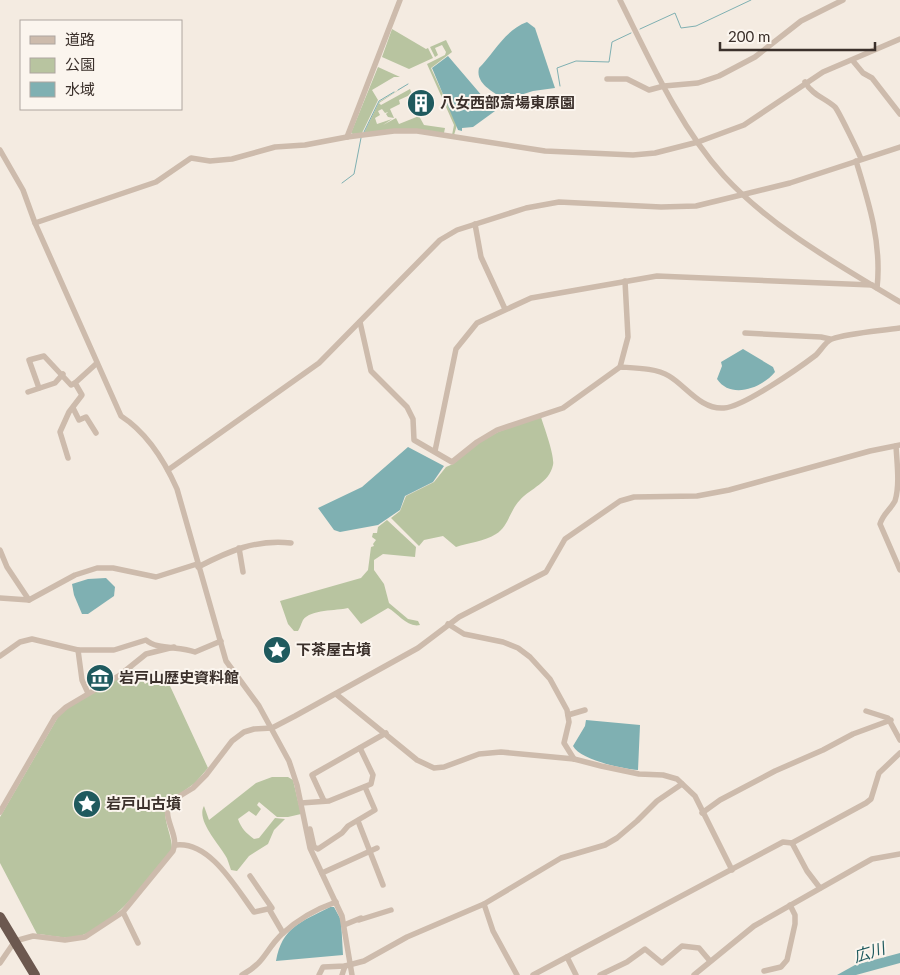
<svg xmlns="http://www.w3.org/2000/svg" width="900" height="975" font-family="Lato,'Noto Sans JP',sans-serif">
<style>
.green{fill:#b8c4a0}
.water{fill:#7fb0b2}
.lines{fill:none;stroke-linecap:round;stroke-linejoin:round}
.stream{stroke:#7fb0b2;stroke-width:1}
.minor{stroke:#cdbbac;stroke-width:5.5}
.trunk{stroke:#6c584f;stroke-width:10}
.labels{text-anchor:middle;stroke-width:4;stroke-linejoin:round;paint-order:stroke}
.poi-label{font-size:15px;font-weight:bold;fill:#3b302b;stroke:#fbf5ee;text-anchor:start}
.water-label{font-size:16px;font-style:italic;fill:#1f5a5e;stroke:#fbf5ee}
</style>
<rect width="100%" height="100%" fill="#f4ebe1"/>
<!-- green -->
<g class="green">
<path d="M392,29L426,49L428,48L433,58L409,69L382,57Z"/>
<path d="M446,40L452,52L431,68L457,125L454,135H452L454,125L427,64L445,55L446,52L442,45L435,48L438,55L435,57L430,47Z"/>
<path d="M378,67L400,77H394L372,90L378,100L362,133L353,134L351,133Z"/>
<path d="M408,84L379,103L381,105L410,89L412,94L399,100L400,104L390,109L394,118L388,117L386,114L388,112L385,113L382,109L378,111L380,115L375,118L377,124L392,119L383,125L396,118L399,124L419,116L424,125L445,128L444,133H364L379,102Z"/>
<path d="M541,417C544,427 555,456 553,465C549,483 531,488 520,500C510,510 508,527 496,534C485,541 468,543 456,547L443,536L424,540L419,546L391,518L400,511L406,496L434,482L446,467L453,464L478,443L498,432Z"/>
<path d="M387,520L416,547L415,557L383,554L374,560V570L384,584L389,603L408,619L418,621L420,625C407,628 398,613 388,608L361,624L348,608C336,611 311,609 303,620C301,624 300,628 298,631H294L288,624L280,601L361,578L368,570L371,547L374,546L373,544L376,540L372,537L373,533H377L378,527Z"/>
<path d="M131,668L136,670L145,684L164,673L208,768L195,783L167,803C161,818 172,833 172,849C149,878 116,925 80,936C67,940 50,935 37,934L0,863V817L58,717L68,707Z"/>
<path d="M272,777H288L293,780L301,814L288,817H277L259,802L257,805L261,809L256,816L249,811L238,819C241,828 246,833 254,839L259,838L275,818L285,819L274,830L268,844L249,856L237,871L231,870C229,865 228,859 225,855C218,843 196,820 204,806L209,820L256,783Z"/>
</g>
<!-- water -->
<g class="water">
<path d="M527,22L535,28L555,88L533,91L505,100C494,92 475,84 479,68C494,53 505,30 527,22Z"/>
<path d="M448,56L495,111L473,127L462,128V131L458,130L432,68Z"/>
<path d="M743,349L773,367L775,372C762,388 731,400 717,379L722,366L721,362Z"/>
<path d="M408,447L444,466L433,482L405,496L400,510L378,525L340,532L334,530L318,508L362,487Z"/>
<path d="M106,578L115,587L114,596L88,614H82L74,595L72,584L88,579Z"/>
<path d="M586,720L640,725L638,770C624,769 580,760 573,746L585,726Z"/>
<path d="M330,907H334L341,920L343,955L276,961C282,927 301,922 330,907Z"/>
<path d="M900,953V963L856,975H837L855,965Z"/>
</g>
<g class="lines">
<!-- stream -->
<g class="stream">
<path d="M640,29L675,13L681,28L696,26L751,0"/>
<path d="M560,86L557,68L576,61L609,62L612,42L631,33"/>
<path d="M398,90L408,84"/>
<path d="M364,132L379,101L394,92"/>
<path d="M342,183L354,174L361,138"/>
</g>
<!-- minor -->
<g class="minor">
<path d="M620,0C650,60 679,126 724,176C773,229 839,265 900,302"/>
<path d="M853,61L863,73L872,78L900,114"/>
<path d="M607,79H627L649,90L664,86L698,83L719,76L755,57L801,21L843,0"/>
<path d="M805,82C812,95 825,98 835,107C838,110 859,153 861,159"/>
<path d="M347,137L400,0"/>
<path d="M0,150L23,190L35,223L121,416C146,432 165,462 177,489L226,661L259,706L289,761L297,785L310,848L342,916L352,975"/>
<path d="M856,161C869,203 882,244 877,288"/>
<path d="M35,223L156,182L191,158L210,161L232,159L275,147L305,145L347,137L394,131H417L545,151L633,155L655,153L698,142L744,125L823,72L900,39"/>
<path d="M475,224L481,257L505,309"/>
<path d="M360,322L371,371L407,407L413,419L414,440L452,462L477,442L497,430L563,408L620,367L628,337L625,281"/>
<path d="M745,333L821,337L830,339"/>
<path d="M620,367C635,368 656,368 669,376C686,386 701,410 724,408C743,407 799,368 816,355C821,350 826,341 832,339C849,333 881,331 900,328"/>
<path d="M39,388L29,360L44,356L71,385L75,383"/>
<path d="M28,392L55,383L63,374"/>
<path d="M73,408L79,420L86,417L96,433"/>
<path d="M896,446C897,464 900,485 895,501C890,510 883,514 880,524L900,570"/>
<path d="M435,451L456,349L477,323L531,298L657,276L872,285"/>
<path d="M68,458L60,432L69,412L82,395L75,383L97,363"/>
<path d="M168,470L319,363L440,240L457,230L526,208L559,202L661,207L696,206L790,183L900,147"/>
<path d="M239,548L243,572"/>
<path d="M0,550L7,567L29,600"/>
<path d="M198,567C229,551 256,539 291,543"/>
<path d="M0,598L29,600L75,575L97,568H113L156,577L197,564"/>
<path d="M448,624L464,634L503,642L518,648L530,657L550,679L567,710L569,722L564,743L574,759"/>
<path d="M78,650L82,680L88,693"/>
<path d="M0,656L20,642L32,639L78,650H114L146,640C157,650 179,646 195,652L221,641"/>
<path d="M336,694L417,760L434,768L444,767L479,754L501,752L574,759L601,766L639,774L663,775L677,779L695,796L732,870"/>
<path d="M866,711L888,718L900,740"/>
<path d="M568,715L585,710"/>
<path d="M324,801L312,775L386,733"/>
<path d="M301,803L329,801L371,784L373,775L360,748"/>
<path d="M0,812L55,717L66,707L120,675L146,654L174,647"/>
<path d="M702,813L720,800L775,771L823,750L853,734L891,720"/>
<path d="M358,821L383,885"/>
<path d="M310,829L314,847L318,849L342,833L348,826L375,810L365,787"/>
<path d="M792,843L807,871L820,888"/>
<path d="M176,845C210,841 236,888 254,912L272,908L250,876"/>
<path d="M322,873L377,848"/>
<path d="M484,904L493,931L517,975"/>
<path d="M269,909L283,933"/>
<path d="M123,912L138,943"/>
<path d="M359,920L391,910"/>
<path d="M344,925L361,918"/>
<path d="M567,957L576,975"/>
<path d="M0,963L15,941L33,936L65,940L85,937L123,912L173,851C180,834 161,819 170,802L193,788L206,775L232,741L244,732L254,729L272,728L295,716L418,648L459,617L546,572L565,539L620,501L634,497L697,496L729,490L870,451L900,445"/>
<path d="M764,971L781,967L787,960L795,924V915L790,905"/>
<path d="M242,975C266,962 265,950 282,934C298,919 316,909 336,902"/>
<path d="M319,975L323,967L345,966L364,961L407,937L484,904L561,858L605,845L617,838L637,821L657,801L682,784"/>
<path d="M342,975L345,966"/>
<path d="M533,975L783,842L792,843L866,803L871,799L879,773L900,753"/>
<path d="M600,975L627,962L645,949L662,963L682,946L699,948L710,961"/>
<path d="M694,975L754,926L863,864L872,859L900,854"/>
</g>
<!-- trunk -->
<path class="trunk" d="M0,917L35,975"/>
</g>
<!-- icons -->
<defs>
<symbol id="building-disc" viewBox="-11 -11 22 22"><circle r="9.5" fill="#1f5a5e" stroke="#fbf5ee"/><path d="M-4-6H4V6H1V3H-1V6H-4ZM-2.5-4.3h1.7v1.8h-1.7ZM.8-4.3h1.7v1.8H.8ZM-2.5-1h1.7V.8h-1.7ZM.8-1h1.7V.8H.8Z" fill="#fff"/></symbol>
<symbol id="sight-disc" viewBox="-11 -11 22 22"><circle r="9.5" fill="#1f5a5e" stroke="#fbf5ee"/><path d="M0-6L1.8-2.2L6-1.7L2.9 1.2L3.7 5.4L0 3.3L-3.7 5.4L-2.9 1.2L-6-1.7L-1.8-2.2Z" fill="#fff"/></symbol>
<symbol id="museum-disc" viewBox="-11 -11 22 22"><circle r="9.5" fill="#1f5a5e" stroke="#fbf5ee"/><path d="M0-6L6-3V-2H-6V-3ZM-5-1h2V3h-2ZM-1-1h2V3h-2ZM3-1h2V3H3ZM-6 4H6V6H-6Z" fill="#fff"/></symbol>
</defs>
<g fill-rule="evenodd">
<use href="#building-disc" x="405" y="87" width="32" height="32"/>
<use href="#sight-disc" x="261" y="634" width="32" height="32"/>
<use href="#museum-disc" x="84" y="662" width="32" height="32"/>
<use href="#sight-disc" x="71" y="788" width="32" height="32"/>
</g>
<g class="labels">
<!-- poi labels -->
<g class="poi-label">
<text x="440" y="108">八女西部斎場東原園</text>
<text x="296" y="655">下茶屋古墳</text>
<text x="119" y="683">岩戸山歴史資料館</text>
<text x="106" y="809">岩戸山古墳</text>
</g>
<!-- water labels -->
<g class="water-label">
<text transform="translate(869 952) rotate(-17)" y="6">広川</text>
</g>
</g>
<!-- legend -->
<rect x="20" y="20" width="162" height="90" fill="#fbf5ee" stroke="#aea6a0"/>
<rect x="30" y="36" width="25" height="8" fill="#cdbbac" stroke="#aea6a0"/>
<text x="65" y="45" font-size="15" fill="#3b302b">道路</text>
<rect x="30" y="58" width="25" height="15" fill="#b8c4a0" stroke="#aea6a0"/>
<text x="65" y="70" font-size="15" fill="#3b302b">公園</text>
<rect x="30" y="82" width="25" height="15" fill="#7fb0b2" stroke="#aea6a0"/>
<text x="65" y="95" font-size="15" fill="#3b302b">水域</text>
<!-- scale -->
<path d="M720 42v8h155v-8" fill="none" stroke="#3b302b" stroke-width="2.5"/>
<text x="728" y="42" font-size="15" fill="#3b302b" stroke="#fbf5ee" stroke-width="4" paint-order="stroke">200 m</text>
</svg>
